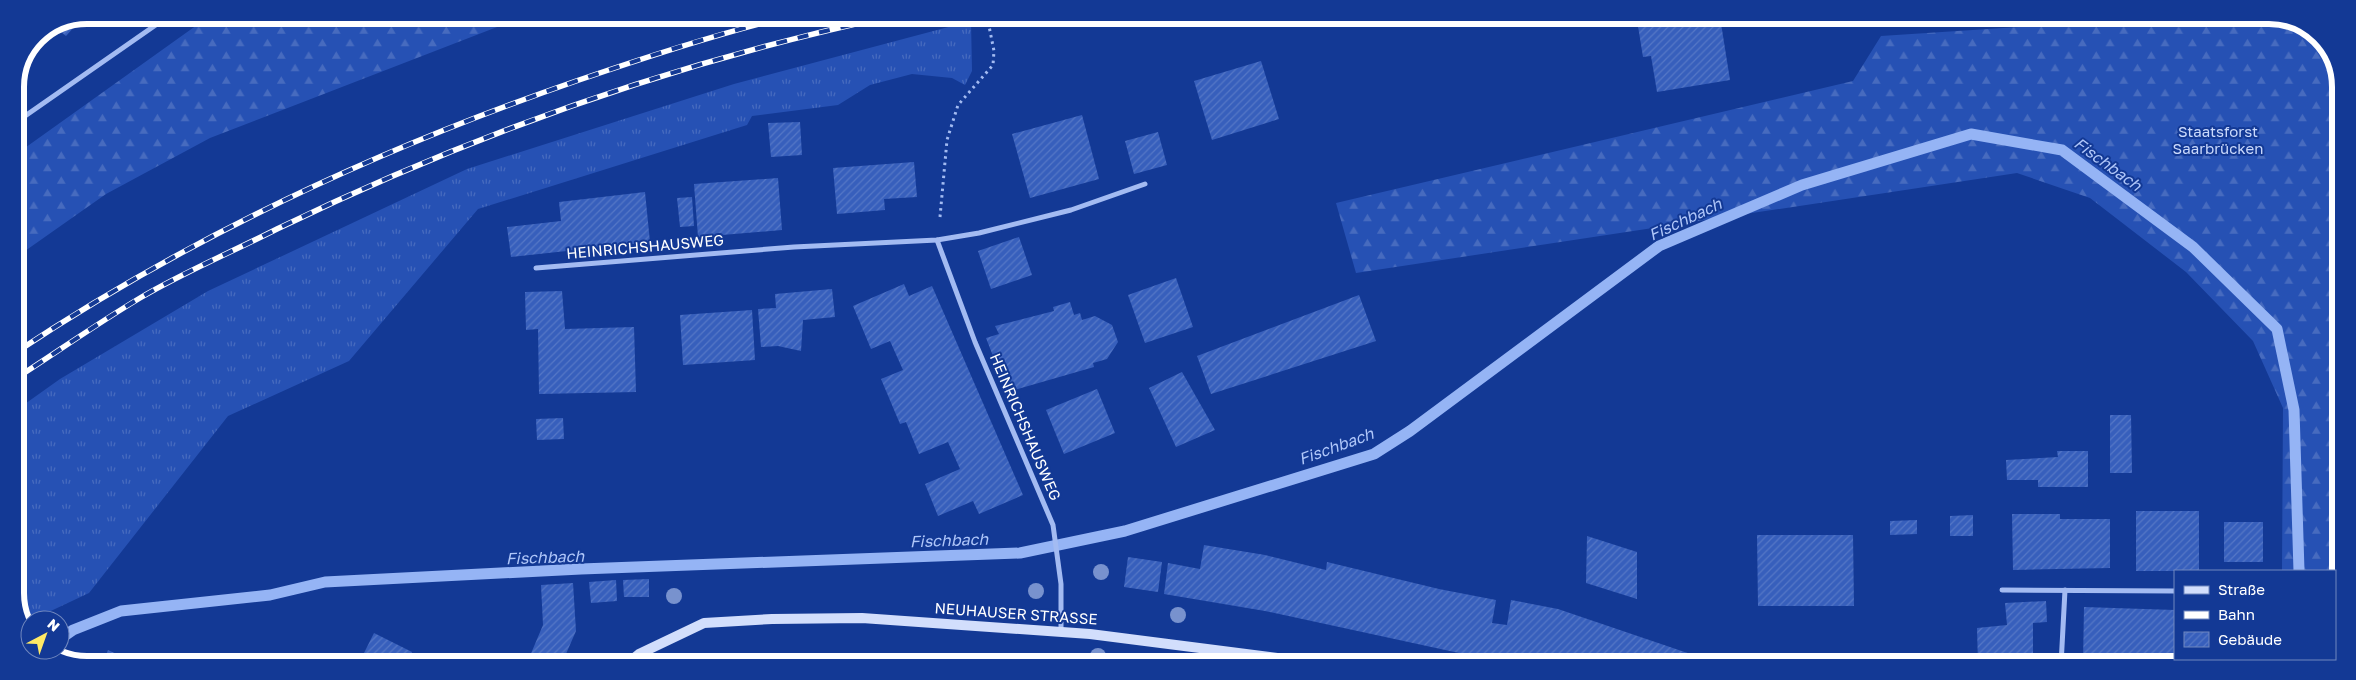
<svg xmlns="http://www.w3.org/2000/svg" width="2356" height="680" font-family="'Golos Text',sans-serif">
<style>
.grass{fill:url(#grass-tufts)}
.forest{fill:url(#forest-firs)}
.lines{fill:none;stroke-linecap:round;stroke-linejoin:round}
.stream{stroke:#95b4f5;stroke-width:11}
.building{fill:url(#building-hatch)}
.path{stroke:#a3bbf2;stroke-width:3;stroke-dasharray:2.5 4;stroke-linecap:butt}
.minor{stroke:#a3bbf2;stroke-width:5}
.secondary{stroke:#d2defc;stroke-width:10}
.rail-casing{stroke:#fff;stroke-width:5.5}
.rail{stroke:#133995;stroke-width:4;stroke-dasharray:11;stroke-linecap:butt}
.tree{fill:#7892ce}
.labels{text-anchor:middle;stroke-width:4;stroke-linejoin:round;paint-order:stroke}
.park-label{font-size:15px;fill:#cbdafd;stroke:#133995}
.street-label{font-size:15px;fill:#fff;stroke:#133995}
.water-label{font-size:16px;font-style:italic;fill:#afc6f9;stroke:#133995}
.rim{fill:none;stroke:#fff;stroke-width:6}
</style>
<defs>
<pattern id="grass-tufts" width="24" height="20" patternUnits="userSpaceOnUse" patternTransform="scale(1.25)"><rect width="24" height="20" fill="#2651b4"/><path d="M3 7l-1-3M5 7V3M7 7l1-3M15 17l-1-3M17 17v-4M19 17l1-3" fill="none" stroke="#476bbf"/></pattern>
<pattern id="forest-firs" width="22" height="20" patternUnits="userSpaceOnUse" patternTransform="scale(1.25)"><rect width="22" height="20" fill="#2651b4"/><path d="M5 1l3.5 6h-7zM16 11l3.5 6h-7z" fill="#476bbf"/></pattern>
<pattern id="building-hatch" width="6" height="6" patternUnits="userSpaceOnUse" patternTransform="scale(1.25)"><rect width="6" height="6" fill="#375fbc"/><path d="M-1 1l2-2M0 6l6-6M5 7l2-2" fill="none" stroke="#5577c6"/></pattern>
</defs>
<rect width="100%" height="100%" fill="#133995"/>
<!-- grass -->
<path class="grass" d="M971,21L972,71L965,85L952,78L912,74L870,85L838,105L752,116L747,125L478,209L349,361L228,416L89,593L38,617L36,620H30L29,632L15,598V411L60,379L208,291L467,169L734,84Z"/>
<!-- forest -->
<g class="forest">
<path d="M211,15H528L210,138L106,194L15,258V155Z"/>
<path d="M2171,17H2287L2323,40L2341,82L2339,611L2335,617V571H2282L2283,408L2253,341L2186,272L2090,198L2017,173L1356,273L1336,203L1853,81L1881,36Z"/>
</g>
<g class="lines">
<!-- stream -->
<path class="stream" d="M60,639L73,630L121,611L270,595L325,582L581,569L1020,553L1125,531L1374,454L1410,431L1659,246L1802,185L1971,134L2062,150L2193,247L2277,329L2294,410L2299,571"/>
</g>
<!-- building -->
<g class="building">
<path d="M83,17L66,36L56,28L67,23Z"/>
<path d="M1656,17H1720L1730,80L1657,92L1651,56L1643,57L1637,20Z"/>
<path d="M1261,61L1279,119L1212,140L1194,81Z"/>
<path d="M1082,115L1099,179L1030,198L1012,134Z"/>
<path d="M800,122L802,155L771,157L768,123Z"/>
<path d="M1158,132L1167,165L1134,174L1125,141Z"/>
<path d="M914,162L917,197L884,199L885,210L837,214L833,168Z"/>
<path d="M778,178L782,230L698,237L694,184Z"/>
<path d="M645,192L650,242L511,257L507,227L561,221L559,202Z"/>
<path d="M692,197L694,226L680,227L677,198Z"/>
<path d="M1019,237L1032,275L991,289L978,251Z"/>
<path d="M1176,278L1193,327L1145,343L1128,295Z"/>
<path d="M904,284L909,296L932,286L1023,495L979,514L973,501L938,516L925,484L960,469L948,442L919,454L906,422L900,424L881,379L903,370L890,341L871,349L853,306Z"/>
<path d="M832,289L835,317L803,320L801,351L778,346L761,347L758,309L776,308L775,294Z"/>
<path d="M562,291L565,329L634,327L636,392L539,394L538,329L526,330L525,292Z"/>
<path d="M1359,295L1376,341L1211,394L1197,356Z"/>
<path d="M1070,302L1074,315L1080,313L1082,320L1095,316L1112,325L1118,342L1107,359L1093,363L1094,367L1007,392L986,338L999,334L995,326L1054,311L1053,307Z"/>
<path d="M752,310L755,360L683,365L680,315Z"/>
<path d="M1182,372L1215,430L1176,447L1149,388Z"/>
<path d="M1097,389L1115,433L1064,454L1046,410Z"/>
<path d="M2110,415H2131L2132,473H2110Z"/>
<path d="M563,418L564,439L537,440L536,419Z"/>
<path d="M2057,451H2088V487H2038V480H2007L2006,460L2058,457Z"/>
<rect x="2136" y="511" width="63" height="60"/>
<path d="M2012,514H2060V519H2110V568L2013,570Z"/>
<path d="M1973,515V536H1950V516Z"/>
<path d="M1917,520V534L1890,535V521Z"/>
<rect x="2224" y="522" width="39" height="40"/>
<path d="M1757,535H1853L1854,606H1758Z"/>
<path d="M1587,536L1637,552V599L1586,583Z"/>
<path d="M1204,545L1265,555L1326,570L1327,562L1439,589L1496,600L1492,623L1507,625L1511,600L1558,609L1720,664H1526L1459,653L1265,611L1164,594L1168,563L1200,569Z"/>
<path d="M1128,557L1162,562L1158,592L1124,587Z"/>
<path d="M649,579V597H624L623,580Z"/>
<path d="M616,580L617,601L591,603L589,582Z"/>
<path d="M573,583L576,631L562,663H527L543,625L541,585Z"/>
<path d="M2046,601L2047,622L2033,623V665H1978L1977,628L2007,625L2005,603Z"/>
<path d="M2084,607L2175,610V659H2241V665L2083,662Z"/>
<path d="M374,633L412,652L406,663H359Z"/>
<path d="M108,650L136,663H103Z"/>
</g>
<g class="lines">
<!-- path -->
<path class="path" d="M940,217L947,140L958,105L993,65L994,51L987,16"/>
<!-- minor -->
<g class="minor">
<path d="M15,123L170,15"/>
<path d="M937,240L975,342L1053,525L1061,584V631"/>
<path d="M536,268L794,247L937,240L979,233L1071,210L1145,184"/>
<path d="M2002,590L2175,591"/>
<path d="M2061,665L2065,590"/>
</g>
<!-- secondary -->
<path class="secondary" d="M628,663L639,654L704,623L772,619L862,618L1090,634L1324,664"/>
<defs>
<g id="rail">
<path d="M15,353C189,237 381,148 579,80C649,56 719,33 791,16"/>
<path d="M15,379C57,352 98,323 140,298C184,272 232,252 277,229C473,134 679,61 892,16"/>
</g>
</defs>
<!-- rail casing -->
<use href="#rail" class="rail-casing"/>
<!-- rail -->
<use href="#rail" class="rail"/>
</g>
<!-- trees -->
<g class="tree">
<circle cx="1101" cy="572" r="8"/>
<circle cx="1036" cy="591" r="8"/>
<circle cx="674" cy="596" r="8"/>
<circle cx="1178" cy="615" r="8"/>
<circle cx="1098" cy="656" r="8"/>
</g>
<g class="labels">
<!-- park labels -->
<g class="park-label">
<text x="2218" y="137">Staatsforst<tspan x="2218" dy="17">Saarbrücken</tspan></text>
</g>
<!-- street labels -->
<g class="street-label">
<text transform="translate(645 247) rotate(-5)" y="5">HEINRICHSHAUSWEG</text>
<text transform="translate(1025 427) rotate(67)" y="5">HEINRICHSHAUSWEG</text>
<text transform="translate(1016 614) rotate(4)" y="5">NEUHAUSER STRASSE</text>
</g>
<!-- water labels -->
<g class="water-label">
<text transform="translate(2108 164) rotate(36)" y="6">Fischbach</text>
<text transform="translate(1685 219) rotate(-25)" y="6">Fischbach</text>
<text transform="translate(1336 446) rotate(-20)" y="6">Fischbach</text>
<text transform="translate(949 540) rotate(-2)" y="6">Fischbach</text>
<text transform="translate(545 557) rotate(-2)" y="6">Fischbach</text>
</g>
</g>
<!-- crop -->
<path d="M0 0H2356V680H0ZM87 24H2269A63 63 0 0 1 2332 87V593A63 63 0 0 1 2269 656H87A63 63 0 0 1 24 593V87A63 63 0 0 1 87 24Z" fill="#133995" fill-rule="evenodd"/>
<path class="rim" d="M87 24H2269A63 63 0 0 1 2332 87V593A63 63 0 0 1 2269 656H87A63 63 0 0 1 24 593V87A63 63 0 0 1 87 24Z"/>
<!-- legend -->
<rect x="2174" y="570" width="162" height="90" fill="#133995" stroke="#7188bf"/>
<rect x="2184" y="586" width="25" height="8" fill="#d2defc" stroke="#7188bf"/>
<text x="2218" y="595" font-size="15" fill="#ffffff">Straße</text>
<rect x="2184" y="611" width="25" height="8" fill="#ffffff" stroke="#7188bf"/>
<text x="2218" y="620" font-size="15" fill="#ffffff">Bahn</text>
<rect x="2184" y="632" width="25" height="15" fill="url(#building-hatch)" stroke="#7188bf"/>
<text x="2218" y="645" font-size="15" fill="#ffffff">Gebäude</text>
<!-- north arrow -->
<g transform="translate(45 635) rotate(41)"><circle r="24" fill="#133995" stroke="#7188bf"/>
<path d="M0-4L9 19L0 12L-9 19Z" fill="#ffe965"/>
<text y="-8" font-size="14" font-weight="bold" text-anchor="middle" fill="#ffffff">N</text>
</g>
</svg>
